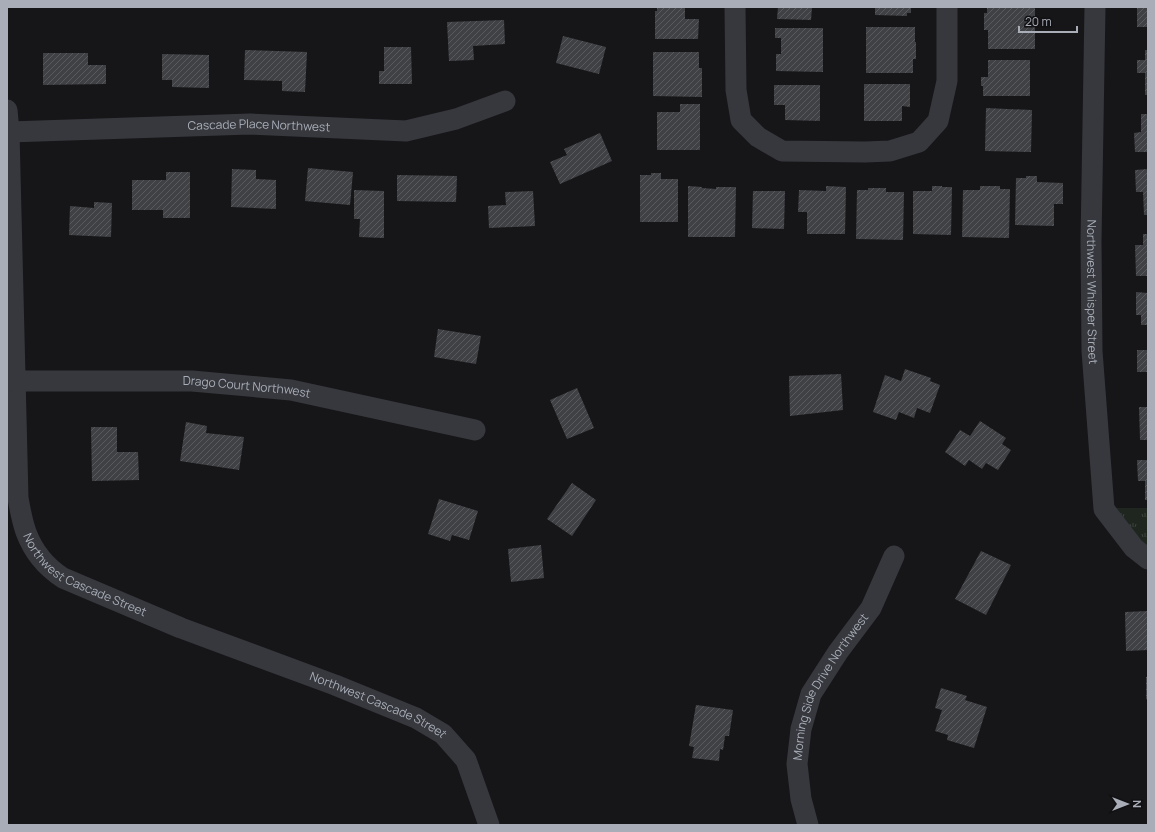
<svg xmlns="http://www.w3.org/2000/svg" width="1155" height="832" font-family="Manrope,sans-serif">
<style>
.park{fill:url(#park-tufts)}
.building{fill:url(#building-hatch)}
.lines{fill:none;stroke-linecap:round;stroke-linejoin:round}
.minor{stroke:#37383d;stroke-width:21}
.labels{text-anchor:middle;stroke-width:3.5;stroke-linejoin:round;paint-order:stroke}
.street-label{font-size:12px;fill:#a8adb8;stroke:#111113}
</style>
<defs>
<pattern id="park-tufts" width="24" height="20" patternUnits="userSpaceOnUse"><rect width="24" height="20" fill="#1e261f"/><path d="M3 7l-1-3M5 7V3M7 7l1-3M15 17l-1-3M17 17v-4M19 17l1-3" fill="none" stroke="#3c433d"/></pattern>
<pattern id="building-hatch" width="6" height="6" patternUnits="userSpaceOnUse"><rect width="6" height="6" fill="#404145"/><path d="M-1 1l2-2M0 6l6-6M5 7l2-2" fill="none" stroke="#595a5e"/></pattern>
</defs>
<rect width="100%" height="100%" fill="#161618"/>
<!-- park -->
<path class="park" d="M1115,508H1148V548L1145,546Z"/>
<!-- building -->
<g class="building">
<path d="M657,7H685V19H699L698,39H655V11H657Z"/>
<path d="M778,7H812L811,20L777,19Z"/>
<path d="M875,7H911V13H907V16L875,15Z"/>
<path d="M987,7H1035V49H988V30H984V13H987Z"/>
<rect x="1137" y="7" width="11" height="20"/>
<path d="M504,20L505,44L473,46L474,60L449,61L447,22Z"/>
<path d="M866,27H915V42H916V59H913V73H866Z"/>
<path d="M775,28H823V72L776,71V54H781V38H775Z"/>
<path d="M563,36L606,47L599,74L556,63Z"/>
<path d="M384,47H411L412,84H379V71H384Z"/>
<path d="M245,50L307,52L305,92L282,91V81L244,80Z"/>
<path d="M1145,50H1148V95H1145V73H1137V60H1145Z"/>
<path d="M653,52H699V68H702V97L653,96Z"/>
<path d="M43,53H88V65H106V84L43,85Z"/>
<path d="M162,54L209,55V88L172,87V80H162Z"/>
<path d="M988,60H1030V96H983V86H981V77H988Z"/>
<path d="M864,84H910V107L902,106V121H864Z"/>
<path d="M774,85H820V121L785,120V105H774Z"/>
<path d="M680,104H700V150H657V112H680Z"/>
<path d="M986,108L1032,110L1031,152L985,151Z"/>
<path d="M1141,114H1148V152H1135L1134,133L1141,132Z"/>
<path d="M600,133L612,161L560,184L550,162L567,155L564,149Z"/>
<path d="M308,168L353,172L350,205L305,201Z"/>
<path d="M232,169L256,170V179L276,180V209L231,207Z"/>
<path d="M1148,169V215H1144L1143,192H1136L1135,170Z"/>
<path d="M166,172H190V218H163V210H132V180H166Z"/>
<path d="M651,173H661V179H678V222H640V175H651Z"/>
<path d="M397,175L457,176L456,202L397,201Z"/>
<path d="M1026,176H1037V182L1063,183V204H1054V226L1015,225L1016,178H1026Z"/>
<path d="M688,186L702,187V188L716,189V187H736L735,237H688Z"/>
<path d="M826,186L846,187L845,234H807V212H798L799,190L826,191Z"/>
<path d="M932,186H942V187H952L951,235L913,234V191H932Z"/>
<path d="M980,186H1000V189H1010L1009,238L962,237L963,190H980Z"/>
<path d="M868,188H886V192H904L903,240L856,239L857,190H868Z"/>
<path d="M354,190L384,191V238L359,237L360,219H354Z"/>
<path d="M533,191L535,226L489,228L488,206L506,205L505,192Z"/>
<path d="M753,191H785L784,229L752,228Z"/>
<path d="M94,202L112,203L111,237L69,235L70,206L94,208Z"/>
<path d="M1143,234H1148V276H1136L1135,245H1143Z"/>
<path d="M1136,292L1148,293V325H1141V315H1136Z"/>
<path d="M438,329L481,336L476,364L434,357Z"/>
<rect x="1137" y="350" width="11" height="22"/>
<path d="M905,369L931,378L930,381L940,385L930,413L917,408L914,418L899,412L896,420L873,412L885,375L901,381Z"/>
<path d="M841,374L843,410L790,416L789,376Z"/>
<path d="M577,388L594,428L567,439L550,400Z"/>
<path d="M1139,407H1148V440H1140Z"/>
<path d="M980,421L1006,438L1002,444L1011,450L998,470L986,463L982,469L969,460L965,466L945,452L960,430L970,436Z"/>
<path d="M186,422L207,426L206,433L244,437L239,470L180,461Z"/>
<path d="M91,427H117V452H138L139,480L92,481Z"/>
<path d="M1137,460H1148V500H1145V481H1138Z"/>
<path d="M572,483L596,500L572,536L547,519Z"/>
<path d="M439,499L478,511L469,540L452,535L450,541L428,534Z"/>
<path d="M541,545L544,578L511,582L508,549Z"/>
<path d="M981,551L1011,565L986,615L955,599Z"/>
<path d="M1148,611V650L1126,651L1125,612Z"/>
<path d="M1146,677H1148V700L1146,699Z"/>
<path d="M941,688L967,696L965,700L987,707L974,748L947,740L948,735L935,731L942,710L935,708Z"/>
<path d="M696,705L733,710L729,736H725L723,750L720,749L719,761L692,758L694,747L689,746Z"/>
</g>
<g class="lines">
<!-- minor -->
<g class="minor">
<path d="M735,7L736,90L741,120L758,137L782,151L865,152L890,151L919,142L938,121L947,81V7"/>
<path id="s1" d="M1095,7L1091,241L1092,351L1104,509L1134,548L1148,559"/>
<path id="s2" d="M7,110L9,132L18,498C20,509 22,521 26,532C33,551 46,567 63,578L181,628L335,685L416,718L443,734L466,760L489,825"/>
<path id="s3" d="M9,132L250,124L406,131L456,119L505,101"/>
<path id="s4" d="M15,381H192L291,390L475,430"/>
<path id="s5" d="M808,825L801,799L797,764L801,729L811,694L838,652L871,608L894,556"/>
</g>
</g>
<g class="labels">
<!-- street labels -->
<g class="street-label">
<text dy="4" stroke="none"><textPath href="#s3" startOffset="250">Cascade Place Northwest</textPath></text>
<text dy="4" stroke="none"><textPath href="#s1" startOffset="285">Northwest Whisper Street</textPath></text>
<text dy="4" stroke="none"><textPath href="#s4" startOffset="232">Drago Court Northwest</textPath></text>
<text dy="4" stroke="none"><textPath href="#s2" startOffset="499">Northwest Cascade Street</textPath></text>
<text dy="4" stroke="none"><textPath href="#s5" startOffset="148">Morning Side Drive Northwest</textPath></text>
<text dy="4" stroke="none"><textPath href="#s2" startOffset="823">Northwest Cascade Street</textPath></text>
</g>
</g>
<!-- border -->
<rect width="1155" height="832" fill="none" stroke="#a8adb8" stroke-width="16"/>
<!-- north arrow -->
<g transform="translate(1127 804) rotate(90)" stroke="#111113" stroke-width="3" paint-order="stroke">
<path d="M0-3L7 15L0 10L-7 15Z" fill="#a8adb8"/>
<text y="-6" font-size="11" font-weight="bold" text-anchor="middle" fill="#a8adb8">N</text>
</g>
<!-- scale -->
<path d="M1019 26v6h58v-6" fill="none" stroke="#a8adb8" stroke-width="2"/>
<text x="1025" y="26" font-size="12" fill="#a8adb8" stroke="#111113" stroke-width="3" paint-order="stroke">20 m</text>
</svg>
